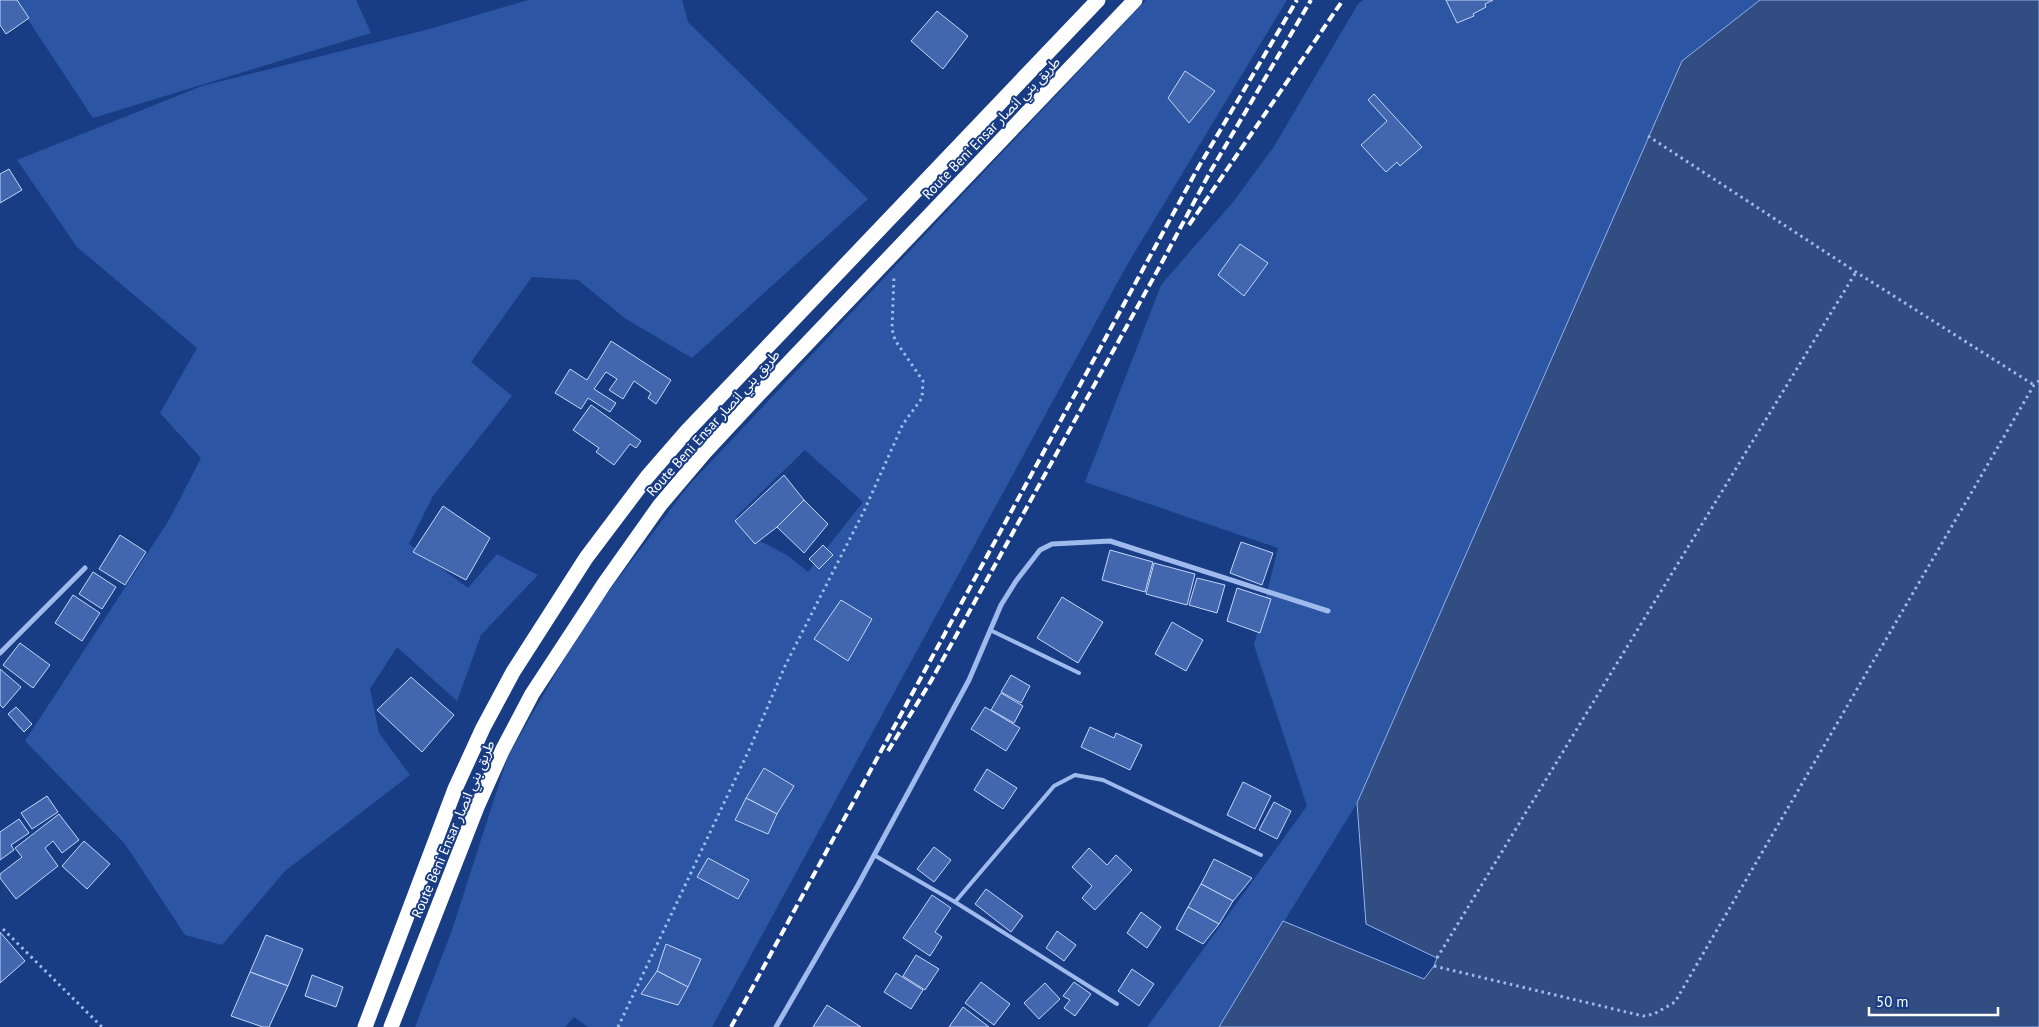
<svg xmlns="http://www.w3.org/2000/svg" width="2039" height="1027" font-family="'PT Sans','Noto Sans Arabic',sans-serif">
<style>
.green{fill:#2c55a3;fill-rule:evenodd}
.water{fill:#324d82;stroke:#91b3ee}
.building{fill:#4267ae;stroke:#c4d6f9}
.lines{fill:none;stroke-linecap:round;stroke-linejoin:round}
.path{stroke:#9fbaec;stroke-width:3;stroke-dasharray:2.5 4;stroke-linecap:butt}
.lane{stroke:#9fbaec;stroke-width:4}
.street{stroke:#9fbaec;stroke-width:5}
.highway{stroke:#fff;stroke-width:15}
.rail{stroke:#fff;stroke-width:4;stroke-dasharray:9 4;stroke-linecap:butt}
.labels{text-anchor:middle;stroke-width:4;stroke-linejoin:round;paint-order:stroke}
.street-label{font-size:14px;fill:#fff;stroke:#193d84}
</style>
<rect width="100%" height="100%" fill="#193d84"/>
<!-- green -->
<g class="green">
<path d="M15,0H356L371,33L93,118Z"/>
<path d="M528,0H682L688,22L868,199L692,358L626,319L578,280L532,277L471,362L512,396L433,496L409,544L468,588L497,554L538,575L481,635L457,701L397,647L370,689L379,733L410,775L285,871L222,945L185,935L125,844L25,741L169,520L201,458L160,413L197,348L77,247L17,160L202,86L426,30Z"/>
<path d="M1146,0H1287L1127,265L712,1027H588L574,1017L565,1027H415L452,930L508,756L586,621L689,485ZM805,450L863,502L808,572L787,555L754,538L736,517Z"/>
<path d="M1363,0H1760L1682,61L1357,803L1219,1027H1147L1307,806L1254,645L1278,548L1085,482L1161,285L1233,202L1273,148L1358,4Z"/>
</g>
<!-- water -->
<path class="water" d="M1760,0H2039V1027H1219L1283,921L1424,979L1434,966L1437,958L1366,924L1357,803L1682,61Z"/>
<!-- building -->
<g class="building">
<path d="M0,0H17L29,18L6,34L0,25Z"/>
<path d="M1446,0H1493L1485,4L1486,7L1473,14L1474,16L1457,23Z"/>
<path d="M937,11L968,36L943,69L911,41Z"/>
<path d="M1185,71L1215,91L1189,123L1168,98Z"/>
<path d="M1374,94L1422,147L1400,166L1397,162L1386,172L1361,145L1387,121L1368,100Z"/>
<path d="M9,169L22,190L0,203V174Z"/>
<path d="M1240,244L1268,263L1244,296L1218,275Z"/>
<path d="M611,341L671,380L656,404L648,398L651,393L634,381L623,399L609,390L617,379L606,372L594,389L616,403L610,412L588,398L581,409L555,393L570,369L587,380Z"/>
<path d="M591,405L641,441L636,448L630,444L614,465L596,452L599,448L573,430Z"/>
<path d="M784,475L804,500L777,527L755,544L735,521Z"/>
<path d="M804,500L828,524L804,553L777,527Z"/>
<path d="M443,506L490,538L466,580L413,552Z"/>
<path d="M120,535L146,552L125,585L99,569Z"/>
<path d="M1241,542L1273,553L1262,585L1230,573Z"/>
<path d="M823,545L833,555L819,569L809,559Z"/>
<path d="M1110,550L1153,562L1145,592L1102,580Z"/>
<path d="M1154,563L1195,574L1187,605L1146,594Z"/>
<path d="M93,572L116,587L102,609L79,594Z"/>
<path d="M1197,578L1225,585L1217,613L1189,605Z"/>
<path d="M1237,588L1271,599L1260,633L1227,621Z"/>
<path d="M73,595L100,613L82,641L55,623Z"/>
<path d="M1062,597L1103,622L1078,663L1037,638Z"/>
<path d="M841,600L872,619L848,661L814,639Z"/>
<path d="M1172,622L1203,640L1186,671L1155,654Z"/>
<path d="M20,643L50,665L33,688L3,665Z"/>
<path d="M0,669L21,687L3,708L0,705Z"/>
<path d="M1011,675L1030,686L1021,703L1001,692Z"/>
<path d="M411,677L454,715L422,752L377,710Z"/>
<path d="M1001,693L1023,706L1014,723L991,710Z"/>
<path d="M16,707L32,724L24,732L8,714Z"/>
<path d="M985,707L1020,728L1006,751L971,729Z"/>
<path d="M1090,727L1114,738L1116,733L1142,745L1130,770L1081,747Z"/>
<path d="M764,768L794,786L777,814L746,798Z"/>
<path d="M987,769L1017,788L1003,809L974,790Z"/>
<path d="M1243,782L1271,796L1255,829L1227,815Z"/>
<path d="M47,796L58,812L32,829L21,813Z"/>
<path d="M746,798L777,814L768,834L735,820Z"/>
<path d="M1274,802L1291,811L1277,839L1259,830Z"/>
<path d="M59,814L79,840L62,853L53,841L45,848L58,866L16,899L0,878V874L22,857L15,848Z"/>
<path d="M19,819L29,833L11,845L14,850L0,860V832Z"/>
<path d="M84,841L110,864L87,889L62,866Z"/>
<path d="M934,847L951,860L934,882L917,869Z"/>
<path d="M1089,848L1107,865L1116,855L1132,870L1095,910L1082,898L1092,886L1072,867Z"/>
<path d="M708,858L749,880L738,899L697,877Z"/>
<path d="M1214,859L1252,878L1233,901L1201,884Z"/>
<path d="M1201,884L1233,901L1219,924L1188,907Z"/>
<path d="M986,889L1023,916L1011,932L975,904Z"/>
<path d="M932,895L951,908L935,932L942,937L930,956L903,938Z"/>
<path d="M1188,907L1219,924L1203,944L1176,929Z"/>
<path d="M1141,912L1161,927L1147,948L1127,933Z"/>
<path d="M1057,931L1076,945L1064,961L1046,948Z"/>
<path d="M0,932L25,961L0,983Z"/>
<path d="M266,935L303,949L288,986L250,972Z"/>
<path d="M666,944L701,959L688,987L657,971Z"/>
<path d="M916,955L939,969L925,990L903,976Z"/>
<path d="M1132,969L1154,984L1139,1006L1118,991Z"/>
<path d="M657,971L688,987L678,1005L641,994Z"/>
<path d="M250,972L288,986L269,1027H263L231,1016Z"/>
<path d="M896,973L923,990L911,1009L884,992Z"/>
<path d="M312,975L343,987L336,1007L305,996Z"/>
<path d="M981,982L1010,1004L994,1025L965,1003Z"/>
<path d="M1074,982L1091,994L1075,1016L1064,1008L1070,1000L1063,996Z"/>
<path d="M1045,983L1060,999L1039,1019L1024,1003Z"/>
<path d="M827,1005L861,1027H813Z"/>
<path d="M963,1007L989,1027H949Z"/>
</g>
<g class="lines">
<!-- path -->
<g class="path">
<path d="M1648,136L1856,272L2034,385"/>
<path d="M3,929L102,1027"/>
<path d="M1437,958L1856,272"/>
<path d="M1434,966L1643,1016L1654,1014L1675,1002L2034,385L2039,381"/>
<path d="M618,1027L750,748L785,666L864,511L903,424L922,398L923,381L895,340L892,329L894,275"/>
</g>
<!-- lane -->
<g class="lane">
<path d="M990,630L1079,673"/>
<path d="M874,855L955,902L1117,1004"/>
<path d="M955,902L1054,786L1075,775L1103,780L1261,855"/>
</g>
<!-- street -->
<g class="street">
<path d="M0,653L85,568"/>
<path d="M776,1027L858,885L969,680L1001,605L1016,581L1040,550L1052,544L1110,541L1328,611"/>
</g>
<!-- highway -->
<g class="highway">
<path d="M365,1027L455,789L483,728L513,672L586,558L647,477L687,431L1098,0"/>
<path d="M391,1027L477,807L502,751L532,694L604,584L660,505L705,452L758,395L1135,0"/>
</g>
<!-- rail -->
<g class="rail">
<path d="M1189,225L1343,0"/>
<path d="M888,751L931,681L1160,266L1209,174L1311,0"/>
<path d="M731,1027L1198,168L1297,0"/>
</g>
</g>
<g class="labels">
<!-- street labels -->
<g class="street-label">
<text transform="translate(991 128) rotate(-46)" y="5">Route Beni Ensar طريق بني انصار</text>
<text transform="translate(713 423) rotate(-48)" y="5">Route Beni Ensar طريق بني انصار</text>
<text transform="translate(453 829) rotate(-67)" y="5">Route Beni Ensar طريق بني انصار</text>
</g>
</g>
<!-- scale -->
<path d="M1869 1007v8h129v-8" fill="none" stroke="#ffffff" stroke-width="2.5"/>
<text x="1876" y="1007" font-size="15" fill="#ffffff" stroke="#193d84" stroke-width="4" paint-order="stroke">50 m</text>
</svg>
